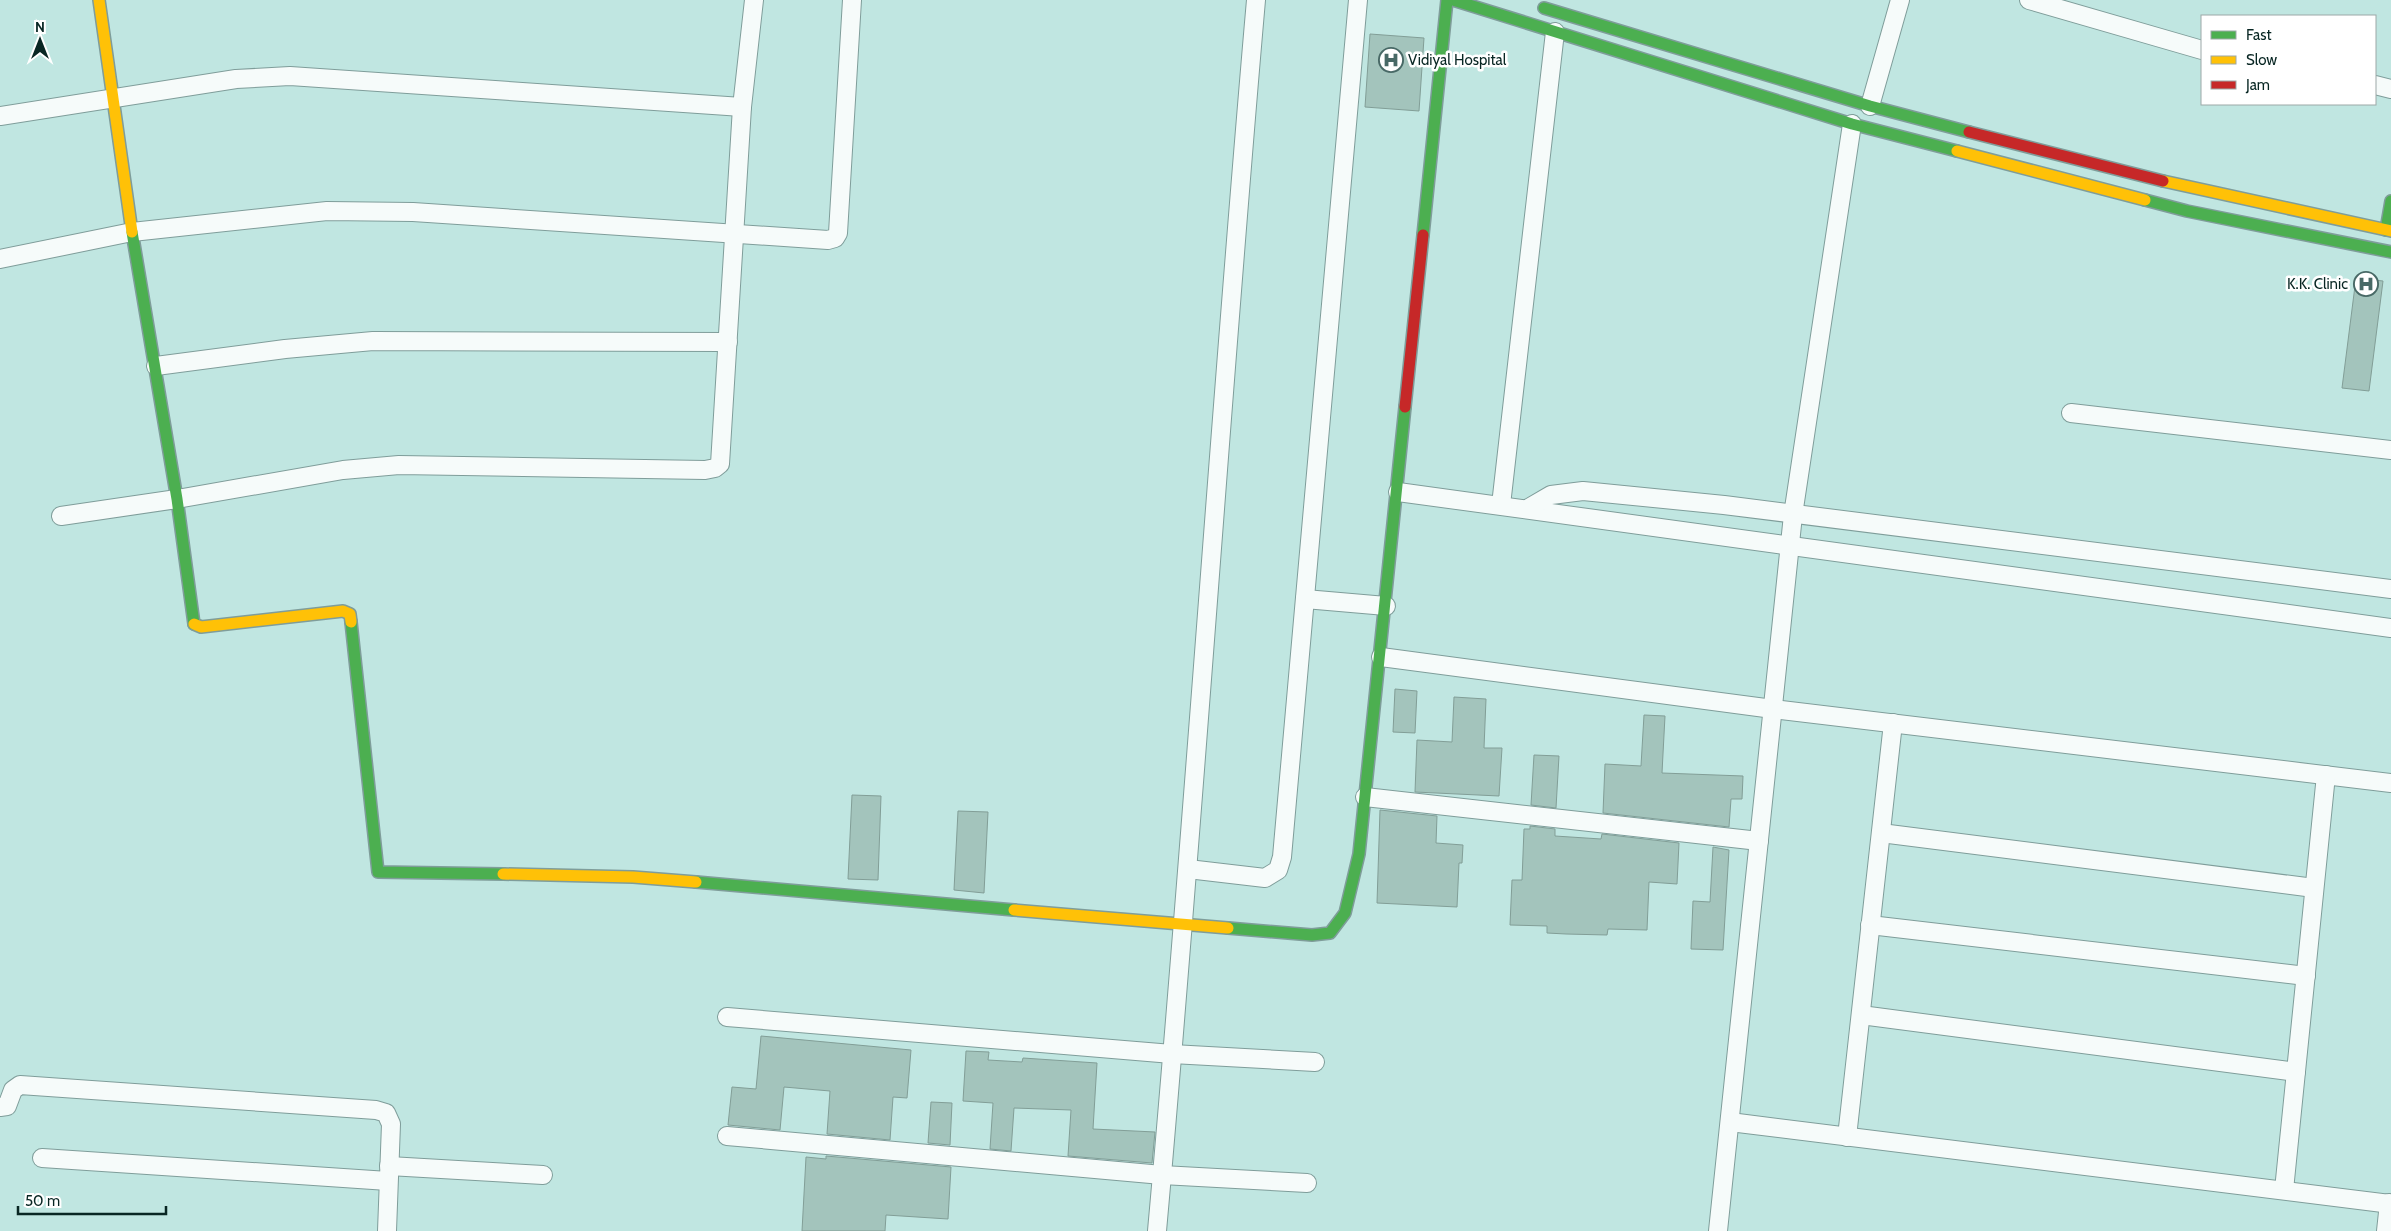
<svg xmlns="http://www.w3.org/2000/svg" width="2391" height="1231" font-family="Cabin,sans-serif">
<style>
.building{fill:#a3c4bc;stroke:#829e97}
.lines{fill:none;stroke-linecap:round;stroke-linejoin:round}
.street-casing{stroke:#7f9d9a;stroke-width:20}
.fast-casing{stroke:#7f9d9a;stroke-width:14}
.slow-casing{stroke:#7f9d9a;stroke-width:14}
.jam-casing{stroke:#7f9d9a;stroke-width:14}
.street{stroke:#f6fbfa;stroke-width:18}
.fast{stroke:#4caf50;stroke-width:11}
.slow{stroke:#ffc107;stroke-width:11}
.jam{stroke:#c62828;stroke-width:11}
.labels{text-anchor:middle;stroke-width:5;stroke-linejoin:round;paint-order:stroke}
.poi-label{font-size:15px;fill:#082623;stroke:#fff;text-anchor:start}
</style>
<rect width="100%" height="100%" fill="#c0e6e1"/>
<!-- building -->
<g class="building">
<path d="M1370,34L1424,38L1419,111L1365,107Z"/>
<path d="M2356,278L2383,281L2369,391L2342,388Z"/>
<path d="M1395,689L1417,691L1415,733L1393,732Z"/>
<path d="M1454,697L1486,699L1484,748H1502L1499,796L1415,792L1417,740L1452,742Z"/>
<path d="M1644,715L1665,716L1662,773L1743,776L1742,799H1731L1729,827L1603,813L1605,764L1641,766Z"/>
<path d="M1534,755L1559,756L1556,808L1531,805Z"/>
<path d="M852,795L881,796L878,880L848,879Z"/>
<path d="M1380,810L1437,816L1436,843L1463,845L1462,863H1459L1457,907L1377,903Z"/>
<path d="M958,811L988,812L984,893L954,890Z"/>
<path d="M1530,826L1555,829V836L1601,839L1602,834L1679,843L1677,884L1649,882L1647,930L1608,929L1607,935L1566,934L1547,933V926L1510,925L1512,880H1522L1524,829H1530Z"/>
<path d="M1713,847L1729,850L1723,950L1691,949L1693,901L1710,902Z"/>
<path d="M761,1036L911,1050L907,1098L893,1097L890,1140L827,1134L830,1091L784,1087L780,1130L728,1125L732,1087L756,1089Z"/>
<path d="M966,1051L989,1052L988,1060L1022,1062L1023,1058L1097,1063L1093,1129L1155,1132L1152,1163L1068,1156L1071,1110L1014,1108L1011,1151L990,1149L993,1103L963,1101Z"/>
<path d="M931,1102L952,1103L950,1145L928,1143Z"/>
<path d="M826,1156L951,1167L948,1219L886,1215L885,1231H802L806,1157L826,1159Z"/>
</g>
<g class="lines">
<defs>
<g id="street">
<path d="M2029,0L2202,50"/>
<path d="M2375,85L2391,89"/>
<path d="M1870,106L1900,0"/>
<path d="M0,116L236,79L290,76L742,107"/>
<path d="M0,259L132,232L327,211L413,212L828,240L835,238L838,233L852,0"/>
<path d="M156,366L285,349L373,341L728,342"/>
<path d="M2071,413L2391,450"/>
<path d="M1398,492L2391,628"/>
<path d="M1501,505L1555,32"/>
<path d="M1527,509L1551,495L1583,491L1724,505L2391,589"/>
<path d="M61,516L177,499L343,470L399,465L705,470L715,468L720,464L742,107L754,0"/>
<path d="M1305,599L1386,606"/>
<path d="M1381,657L1773,709L2391,783"/>
<path d="M1365,797L1759,841"/>
<path d="M1881,833L2314,888"/>
<path d="M1188,869L1265,878L1278,870L1282,857L1358,0"/>
<path d="M1870,925L2306,976"/>
<path d="M1861,1015L2296,1072"/>
<path d="M727,1017L1172,1054L1315,1062"/>
<path d="M0,1107L7,1106L13,1090L20,1085L376,1110L386,1113L391,1124L387,1231"/>
<path d="M1730,1122L2391,1204"/>
<path d="M727,1136L1162,1175L1307,1183"/>
<path d="M1847,1137L1893,723"/>
<path d="M42,1158L388,1181"/>
<path d="M389,1166L543,1175"/>
<path d="M2284,1190L2326,775"/>
<path d="M1157,1231C1194,821 1220,410 1256,0"/>
<path d="M1718,1231L1793,515L1852,124"/>
<path d="M2386,1231L2389,1203"/>
</g>
<g id="fast">
<path d="M1453,0L1852,124L1957,151"/>
<path d="M1544,8L1870,106L1969,132"/>
<path d="M2145,200L2187,211L2391,252"/>
<path d="M2386,230L2391,201"/>
<path d="M132,232L177,499L194,624"/>
<path d="M1423,235L1447,0"/>
<path d="M351,622L378,872L503,874"/>
<path d="M696,882L1014,910"/>
<path d="M1228,928L1312,935L1330,933L1345,913L1359,854L1405,407"/>
</g>
<g id="slow">
<path d="M99,0L132,232"/>
<path d="M1957,151L2145,200"/>
<path d="M2163,181L2391,231"/>
<path d="M194,624L201,627L343,611L350,614L351,622"/>
<path d="M503,874L633,877L696,882"/>
<path d="M1014,910L1228,928"/>
</g>
<g id="jam">
<path d="M1969,132L2163,181"/>
<path d="M1405,407L1423,235"/>
</g>
</defs>
<!-- street casing -->
<use href="#street" class="street-casing"/>
<!-- fast casing -->
<use href="#fast" class="fast-casing"/>
<!-- slow casing -->
<use href="#slow" class="slow-casing"/>
<!-- jam casing -->
<use href="#jam" class="jam-casing"/>
<!-- street -->
<use href="#street" class="street"/>
<!-- fast -->
<use href="#fast" class="fast"/>
<!-- slow -->
<use href="#slow" class="slow"/>
<!-- jam -->
<use href="#jam" class="jam"/>
</g>
<!-- icons -->
<defs>
<symbol id="hospital-ring" viewBox="-11 -11 22 22"><circle r="9.5" fill="#fff" stroke="#486966" stroke-width="1.5"/><path d="M-5-5h3v3.5h4V-5h3V5h-3V1.5h-4V5h-3Z" fill="#486966"/></symbol>
</defs>
<g fill-rule="evenodd">
<use href="#hospital-ring" x="1377" y="46" width="28" height="28"/>
<use href="#hospital-ring" x="2352" y="270" width="28" height="28"/>
</g>
<g class="labels">
<!-- poi labels -->
<g class="poi-label">
<text x="1408" y="65">Vidiyal Hospital</text>
<text x="2348" y="289" text-anchor="end">K.K. Clinic</text>
</g>
</g>
<!-- legend -->
<rect x="2201" y="15" width="175" height="90" fill="#ffffff" stroke="#9ca8a7"/>
<rect x="2211" y="31" width="25" height="8" fill="#4caf50" stroke="#9ca8a7"/>
<text x="2246" y="40" font-size="15" fill="#082623">Fast</text>
<rect x="2211" y="56" width="25" height="8" fill="#ffc107" stroke="#9ca8a7"/>
<text x="2246" y="65" font-size="15" fill="#082623">Slow</text>
<rect x="2211" y="81" width="25" height="8" fill="#c62828" stroke="#9ca8a7"/>
<text x="2246" y="90" font-size="15" fill="#082623">Jam</text>
<!-- north arrow -->
<g transform="translate(40 40)" stroke="#ffffff" stroke-width="4" paint-order="stroke">
<path d="M0-4L9 19L0 12L-9 19Z" fill="#082623"/>
<text y="-8" font-size="14" font-weight="bold" text-anchor="middle" fill="#082623">N</text>
</g>
<!-- scale -->
<path d="M18 1206v8h148v-8" fill="none" stroke="#082623" stroke-width="2.5"/>
<text x="25" y="1206" font-size="15" fill="#082623" stroke="#ffffff" stroke-width="4" paint-order="stroke">50 m</text>
</svg>
